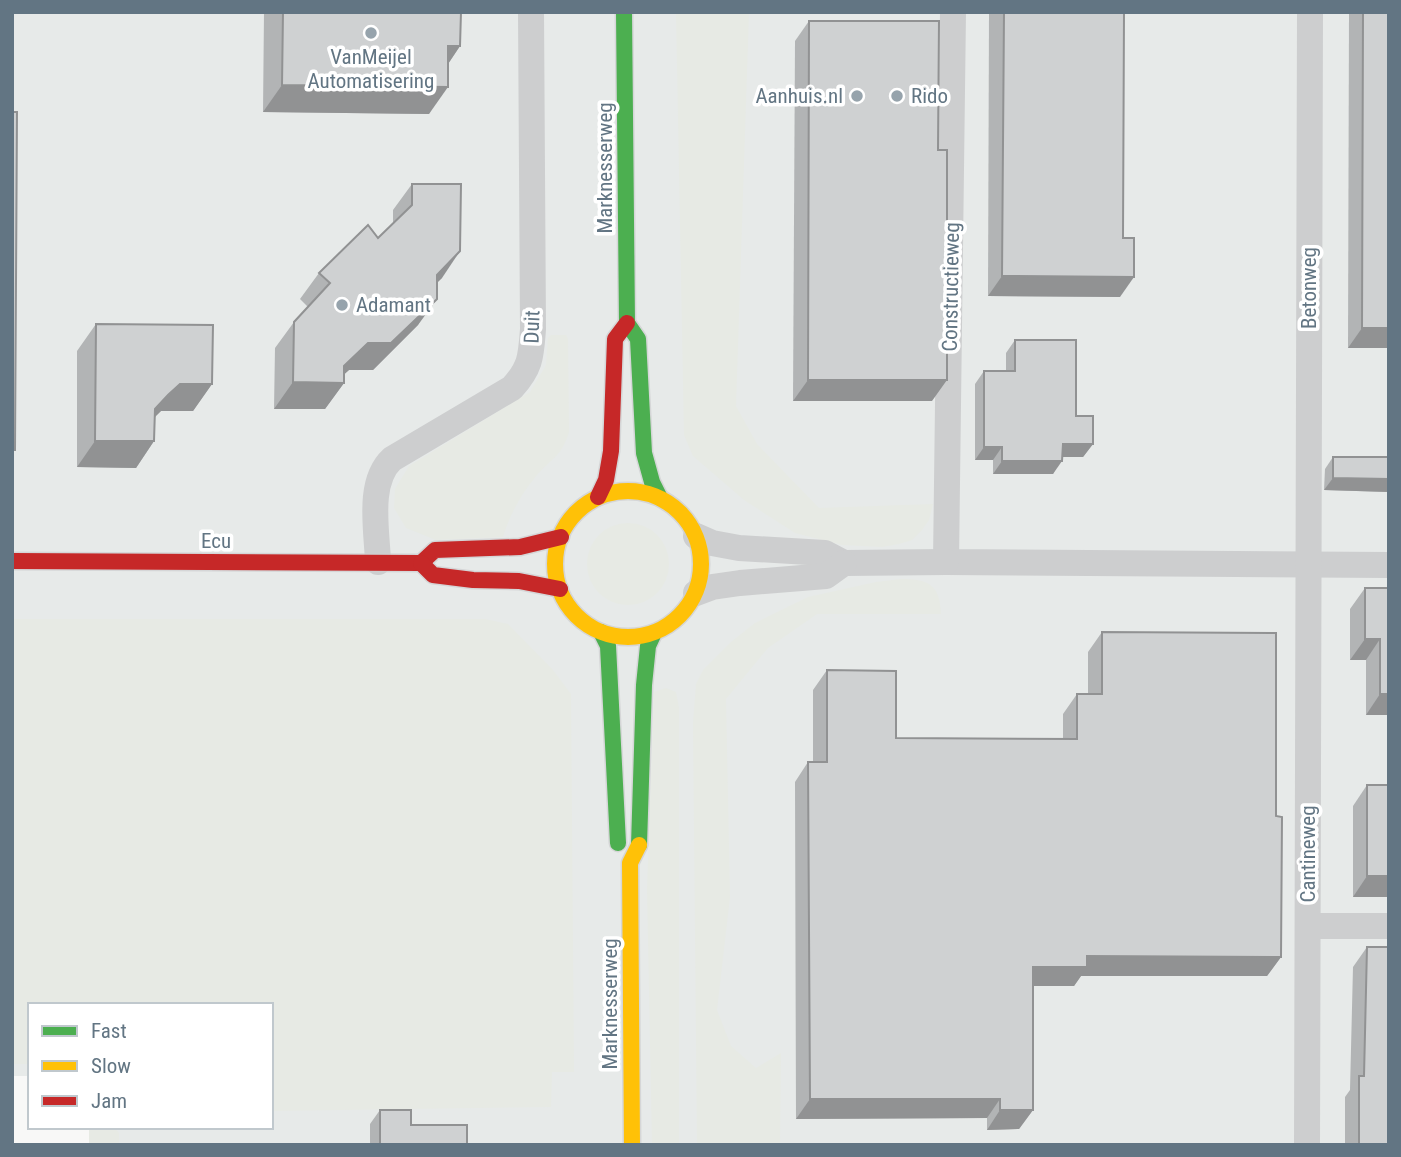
<svg xmlns="http://www.w3.org/2000/svg" width="1401" height="1157" font-family="'Roboto Condensed',sans-serif">
<style>
.built{fill:#e7eae9}
.green{fill:#e7eae4}
.lines{fill:none;stroke-linecap:round;stroke-linejoin:round}
.fast-casing{stroke:#d5d6d7;stroke-width:19}
.slow-casing{stroke:#d5d6d7;stroke-width:19}
.jam-casing{stroke:#d5d6d7;stroke-width:19}
.street{stroke:#cdcecf;stroke-width:26}
.fast{stroke:#4caf50;stroke-width:16}
.slow{stroke:#ffc107;stroke-width:16}
.jam{stroke:#c62828;stroke-width:16}
.wall{fill:#b2b4b5}
.shaded-wall{fill:#919293}
.building{fill:#cfd1d2;stroke:#919293;stroke-width:2}
.poi-dot{fill:#96a3ac;stroke:#fff;stroke-width:2.5}
.labels{text-anchor:middle;stroke-width:7;stroke-linejoin:round;paint-order:stroke}
.poi-label{font-size:21px;fill:#627583;stroke:#fff;text-anchor:start}
.street-label{font-size:21px;fill:#627583;stroke:#fff}
</style>
<rect width="100%" height="100%" fill="#f8f8f7"/>
<!-- built -->
<path class="built" d="M12,12H1389V1145H93L94,1127H271V1005H30V1076H12Z"/>
<!-- green -->
<g class="green">
<path d="M676,12H749L736,406L757,444L819,508L933,504L929,520L922,530L912,540L899,544L882,547L842,545L795,533L744,500L693,456L684,435Z"/>
<path d="M551,335H566L568,339L569,432C562,456 552,458 537,475C521,494 510,514 503,537L436,540L406,528L394,508L395,489L409,466L530,392L546,365L548,338Z"/>
<circle cx="628" cy="564" r="41"/>
<path d="M901,579C929,579 940,585 941,614H817L768,648L726,699L730,897L717,1010L731,1046L756,1068L781,1053L780,1145H697L693,722L696,684L703,670L731,642L755,623L808,597L876,582Z"/>
<path d="M12,619H485L508,624L553,670L571,694L574,1072H552L551,1107L271,1111V1005H30V1064H12Z"/>
<path d="M666,688L676,692L679,708V1145H652L647,889L654,692Z"/>
<path d="M89,1127H114L119,1133V1145H89Z"/>
</g>
<g class="lines">
<defs>
<g id="fast">
<path d="M624,12L627,323L638,339L644,453L652,482L660,498"/>
<path d="M601,632L608,646L618,843"/>
<path d="M639,845L644,685L648,646L654,633"/>
</g>
<g id="slow">
<circle cx="628" cy="564" r="73"/>
<path d="M632,1145L630,863L639,845"/>
</g>
<g id="jam">
<path d="M598,497L606,480L611,451L615,339L627,323"/>
<path d="M12,561L421,563L435,550L520,547L561,537"/>
<path d="M421,563L433,575L473,580L519,581L560,589"/>
</g>
</defs>
<!-- fast casing -->
<use href="#fast" class="fast-casing"/>
<!-- slow casing -->
<use href="#slow" class="slow-casing"/>
<!-- jam casing -->
<use href="#jam" class="jam-casing"/>
<!-- street -->
<g class="street">
<path d="M953,12L946,562L1389,565"/>
<path d="M696,536L712,543L739,548L825,553L844,563L946,562"/>
<path d="M378,562C377,531 367,482 392,459L512,388C531,367 531,356 533,329L531,12"/>
<path d="M696,593L712,587L740,583L826,576L844,563"/>
<path d="M1308,926H1389"/>
<path d="M1307,1145L1310,12"/>
</g>
<!-- fast -->
<use href="#fast" class="fast"/>
<!-- slow -->
<use href="#slow" class="slow"/>
<!-- jam -->
<use href="#jam" class="jam"/>
</g>
<!-- wall -->
<g class="wall">
<path d="M264,12H461L460,46L448,64L429,114L263,112Z"/>
<path d="M989,12H1124L1123,238L1120,297L988,296Z"/>
<path d="M1349,12H1389V348H1348Z"/>
<path d="M809,21L932,401H793L795,41Z"/>
<path d="M412,184L442,278L437,282L418,325L373,370H349L344,374V383L325,409H274L275,348L294,322L308,307L300,299L319,273L378,238L393,223V210Z"/>
<path d="M96,324L212,384L193,411H161L155,417L154,441L136,468L77,467V351Z"/>
<path d="M1015,340L1076,416L1093,444L1083,457H1062L1053,474H993V460H975V384L984,371H1006V353Z"/>
<path d="M1333,457H1389V492L1324,490L1325,469Z"/>
<path d="M1365,588H1389V715H1366V660H1350V609Z"/>
<path d="M1102,632L1276,816L1281,957L1267,976H1081L1074,986H1033V1110L1019,1129L987,1130V1118L796,1119L795,782L808,762H813V690L827,670L896,738L1063,739V714L1077,694H1088V652Z"/>
<path d="M1367,785H1389V897H1353V806Z"/>
<path d="M1367,947L1389,1145H1345V1097L1350,1090L1353,967Z"/>
<path d="M380,1110L411,1125L467,1145H370V1124Z"/>
</g>
<!-- shaded-wall -->
<g class="shaded-wall">
<path d="M448,46H460L442,73Z"/>
<path d="M282,85L448,87L429,114L263,112Z"/>
<path d="M460,251L442,278L419,301L437,275Z"/>
<path d="M1002,276L1134,277L1120,297L988,296Z"/>
<path d="M437,299L418,325L373,370H349L336,382L344,383L325,409H274L293,382L344,366L368,343Z"/>
<path d="M1362,328H1389V348H1348Z"/>
<path d="M808,380H947L932,401H793Z"/>
<path d="M180,384H212L193,411H161L136,435L155,409Z"/>
<path d="M95,441H154L136,468L77,467Z"/>
<path d="M1063,444H1093L1083,457H1054Z"/>
<path d="M984,447H1002L993,460H975Z"/>
<path d="M1002,461H1062L1053,474H993Z"/>
<path d="M1333,478L1389,479V492L1324,490Z"/>
<path d="M1365,639H1380L1366,660H1350Z"/>
<path d="M1380,694H1389V715H1366Z"/>
<path d="M1367,876H1389V897H1353Z"/>
<path d="M1087,956L1281,957L1267,976H1081L1074,986H1019L1033,967Z"/>
<path d="M810,1099H1000L987,1118L796,1119Z"/>
<path d="M1000,1110H1033L1019,1129L987,1130Z"/>
</g>
<!-- building -->
<g class="building">
<path d="M283,12H461L460,46H448V87L282,85Z"/>
<path d="M1004,12H1124L1123,238H1134V277L1002,276Z"/>
<path d="M1363,12H1389V328H1362Z"/>
<path d="M809,21H939L938,150H947V380H808Z"/>
<path d="M12,112H17L15,450H12Z"/>
<path d="M412,184H461L460,251L437,275V299L391,343H368L344,366V383L293,382L294,322L330,283L319,273L368,225L378,238L412,205Z"/>
<path d="M96,324L213,325L212,384H180L168,395L155,409L154,441H95Z"/>
<path d="M1015,340H1076V416H1093V444H1063L1062,461H1002V447H984V371H1015Z"/>
<path d="M1333,457H1389V479L1333,478Z"/>
<path d="M1365,588H1389V694H1380V639H1365Z"/>
<path d="M1102,632L1276,633V816L1282,817L1281,957L1087,956V967H1033V1110H1000V1099H810L808,762H827V670L896,671V738L1077,739V694H1102Z"/>
<rect x="1367" y="785" width="22" height="91"/>
<path d="M1367,947H1389V1145H1359V1076H1364Z"/>
<path d="M380,1110H411V1125H467V1145H380Z"/>
</g>
<!-- markers -->
<g class="poi-dot">
<circle cx="371" cy="33" r="7"/>
<circle cx="857" cy="96" r="7"/>
<circle cx="897" cy="96" r="7"/>
<circle cx="342" cy="305" r="7"/>
</g>
<g class="labels">
<!-- poi labels -->
<g class="poi-label">
<text x="371" y="64" text-anchor="middle">VanMeijel<tspan x="371" dy="24">Automatisering</tspan></text>
<text x="843" y="103" text-anchor="end">Aanhuis.nl</text>
<text x="911" y="103">Rido</text>
<text x="356" y="312">Adamant</text>
</g>
<!-- street labels -->
<g class="street-label">
<text transform="translate(605 168) rotate(-90)" y="7">Marknesserweg</text>
<text transform="translate(951 287) rotate(-89)" y="7">Constructieweg</text>
<text transform="translate(1309 288) rotate(-90)" y="7">Betonweg</text>
<text transform="translate(532 327) rotate(-88)" y="7">Duit</text>
<text x="216" y="548">Ecu</text>
<text transform="translate(1308 854) rotate(-90)" y="7">Cantineweg</text>
<text transform="translate(610 1004) rotate(-90)" y="7">Marknesserweg</text>
</g>
</g>
<!-- border -->
<rect width="1401" height="1157" fill="none" stroke="#627583" stroke-width="28"/>
<!-- legend -->
<rect x="28" y="1003" width="245" height="126" fill="#ffffff" stroke="#c0c8cd" stroke-width="2"/>
<rect x="42" y="1026" width="35" height="10" fill="#4caf50" stroke="#c0c8cd" stroke-width="2"/>
<text x="91" y="1038" font-size="21" fill="#627583">Fast</text>
<rect x="42" y="1061" width="35" height="10" fill="#ffc107" stroke="#c0c8cd" stroke-width="2"/>
<text x="91" y="1073" font-size="21" fill="#627583">Slow</text>
<rect x="42" y="1096" width="35" height="10" fill="#c62828" stroke="#c0c8cd" stroke-width="2"/>
<text x="91" y="1108" font-size="21" fill="#627583">Jam</text>
</svg>
